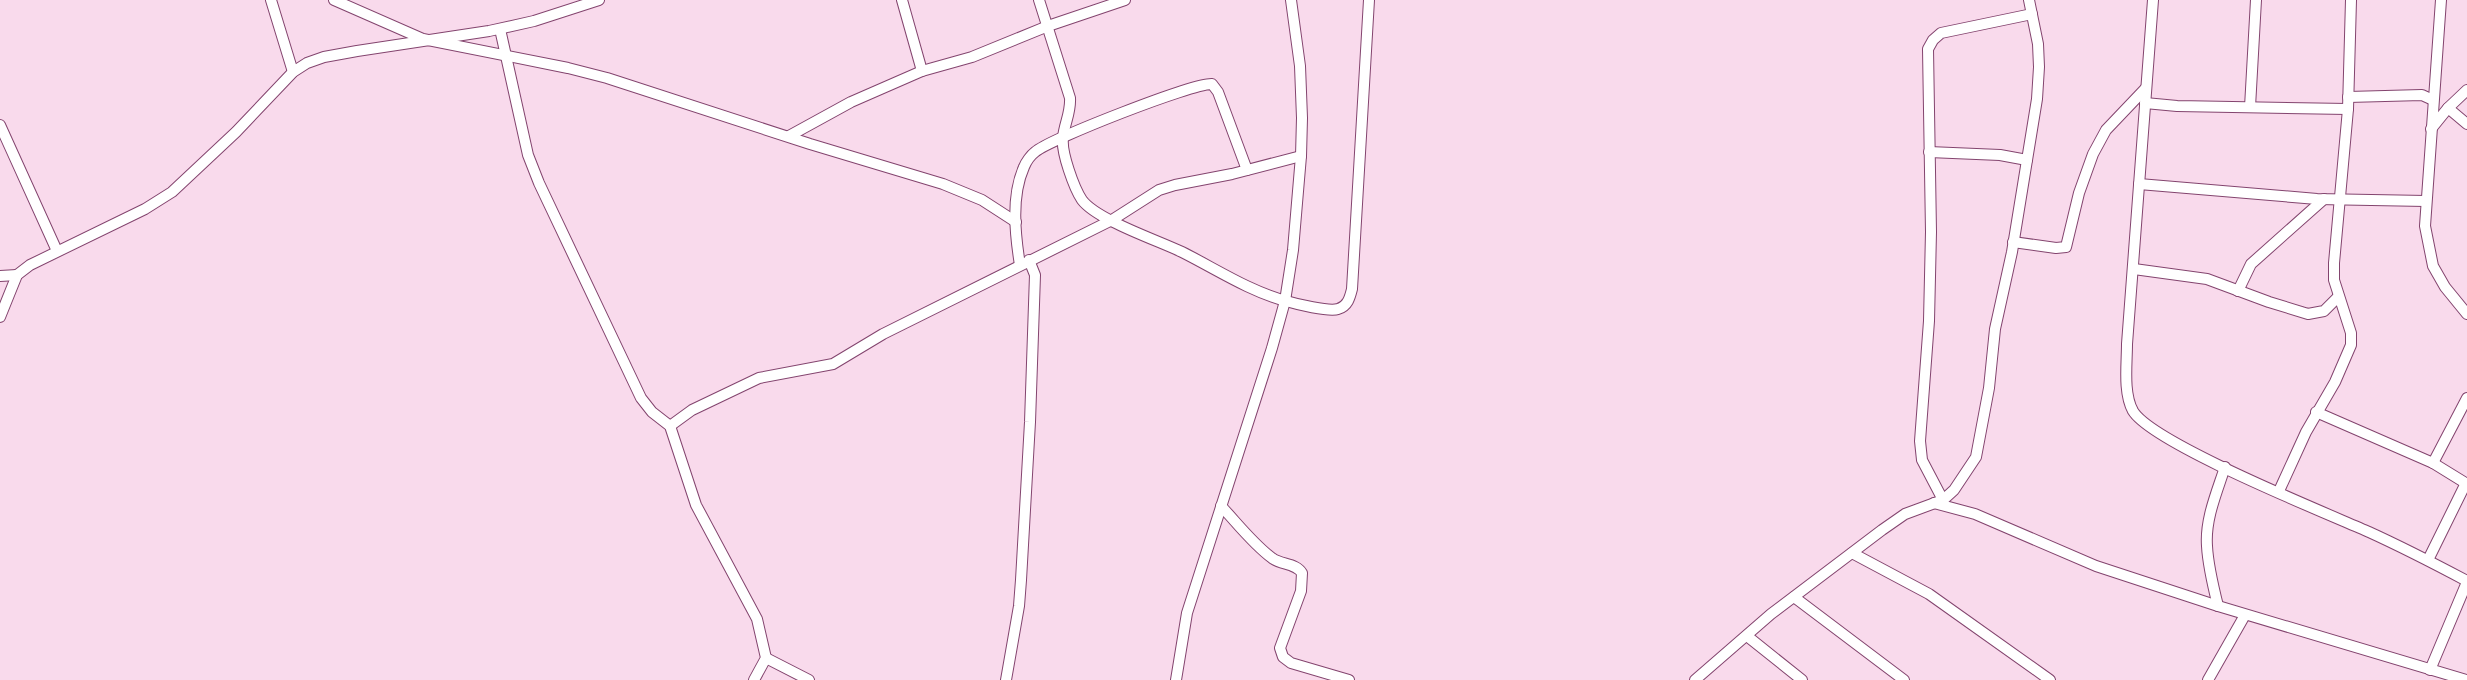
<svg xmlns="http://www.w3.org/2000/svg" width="2467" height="680" font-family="'PT Sans Narrow',sans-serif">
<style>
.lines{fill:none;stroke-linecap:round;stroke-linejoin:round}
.minor-casing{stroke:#83446e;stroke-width:12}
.minor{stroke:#fff;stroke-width:10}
</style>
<rect width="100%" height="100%" fill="#f9daec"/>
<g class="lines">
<defs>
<g id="minor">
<path d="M271,0L293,72"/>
<path d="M334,0L423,39L568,68L607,78L810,144L943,184L982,200L1016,222"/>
<path d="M902,0L922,71"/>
<path d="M1039,0L1070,98C1071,113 1064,124 1063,138C1061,152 1074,188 1082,200C1097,220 1157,240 1182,252C1216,269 1249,291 1286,301C1296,304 1329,312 1338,309C1348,306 1350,297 1352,289L1369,0"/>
<path d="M2153,0L2127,344C2127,364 2123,393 2133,411C2152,443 2326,513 2369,532C2402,547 2435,564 2467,581"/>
<path d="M2441,0L2425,226L2433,266L2445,287L2467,314"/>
<path d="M500,29L528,155L539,183L641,398L652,412L670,426L696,505L757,619L766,658L754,680"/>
<path d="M2348,97L2422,95L2433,100"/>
<path d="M2145,103L2177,106L2348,109"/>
<path d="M2250,107L2256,0"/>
<path d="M2448,108L2467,124"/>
<path d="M0,125L57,251"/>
<path d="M2431,129L2448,108L2467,90"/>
<path d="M789,136L851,102L922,71L972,57L1048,26L1125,0"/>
<path d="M1929,152L2000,155L2027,160"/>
<path d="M2139,184L2317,199L2426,201"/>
<path d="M2013,242L2056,248L2066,247L2079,193L2093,154L2106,130L2146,88"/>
<path d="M1020,265C1015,234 1011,196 1024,167C1026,162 1031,155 1035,152C1050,139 1193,83 1212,84L1218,92L1247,170"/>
<path d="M2134,269L2207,279L2269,302L2308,314L2324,311L2338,297"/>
<path d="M0,276L17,275"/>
<path d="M2238,291L2251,264L2324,199"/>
<path d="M0,317L17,275L30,265L145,209L172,192L236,132L293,72L307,63L324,57L357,51L489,31L534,21L599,0"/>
<path d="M2316,412L2433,463L2467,484"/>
<path d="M670,426L692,410L759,378L833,364L883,334L1112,220L1159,190L1175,185L1232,174L1301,156"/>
<path d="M2433,463L2467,398"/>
<path d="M2279,491L2306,432L2335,382L2351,345V333L2334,280V263L2348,109L2351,0"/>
<path d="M1943,500L1922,460L1920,441L1929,321L1931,232L1928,49L1933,40L1941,33L2032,14"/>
<path d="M1934,503L1975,514L2096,566L2218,606L2466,680"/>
<path d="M1221,506C1237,523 1253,544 1272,558C1281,565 1296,563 1302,573L1301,591L1280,648L1283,657L1291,663L1349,680"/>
<path d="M1852,553L1929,594L2050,680"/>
<path d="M2428,560L2466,483"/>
<path d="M1794,597L1904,680"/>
<path d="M2218,606C2213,586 2208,566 2207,546C2205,519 2217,492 2225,467"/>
<path d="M1747,636L1802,680"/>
<path d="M766,658L809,680"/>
<path d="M2430,670L2467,582"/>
<path d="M1006,680L1019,606L1021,580L1030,422L1035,275L1029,260"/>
<path d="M1176,680L1187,613L1272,348L1285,301L1293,250L1301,156L1302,118L1300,66L1291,0"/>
<path d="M1695,680L1771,614L1882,530L1905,514L1943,500L1954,490L1976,457L1989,388L1995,329L2012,252L2037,99L2039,67L2038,44L2029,0"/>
<path d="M2208,680L2245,615"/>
</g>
</defs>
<!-- minor casing -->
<use href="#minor" class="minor-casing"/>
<!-- minor -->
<use href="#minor" class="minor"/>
</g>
</svg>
